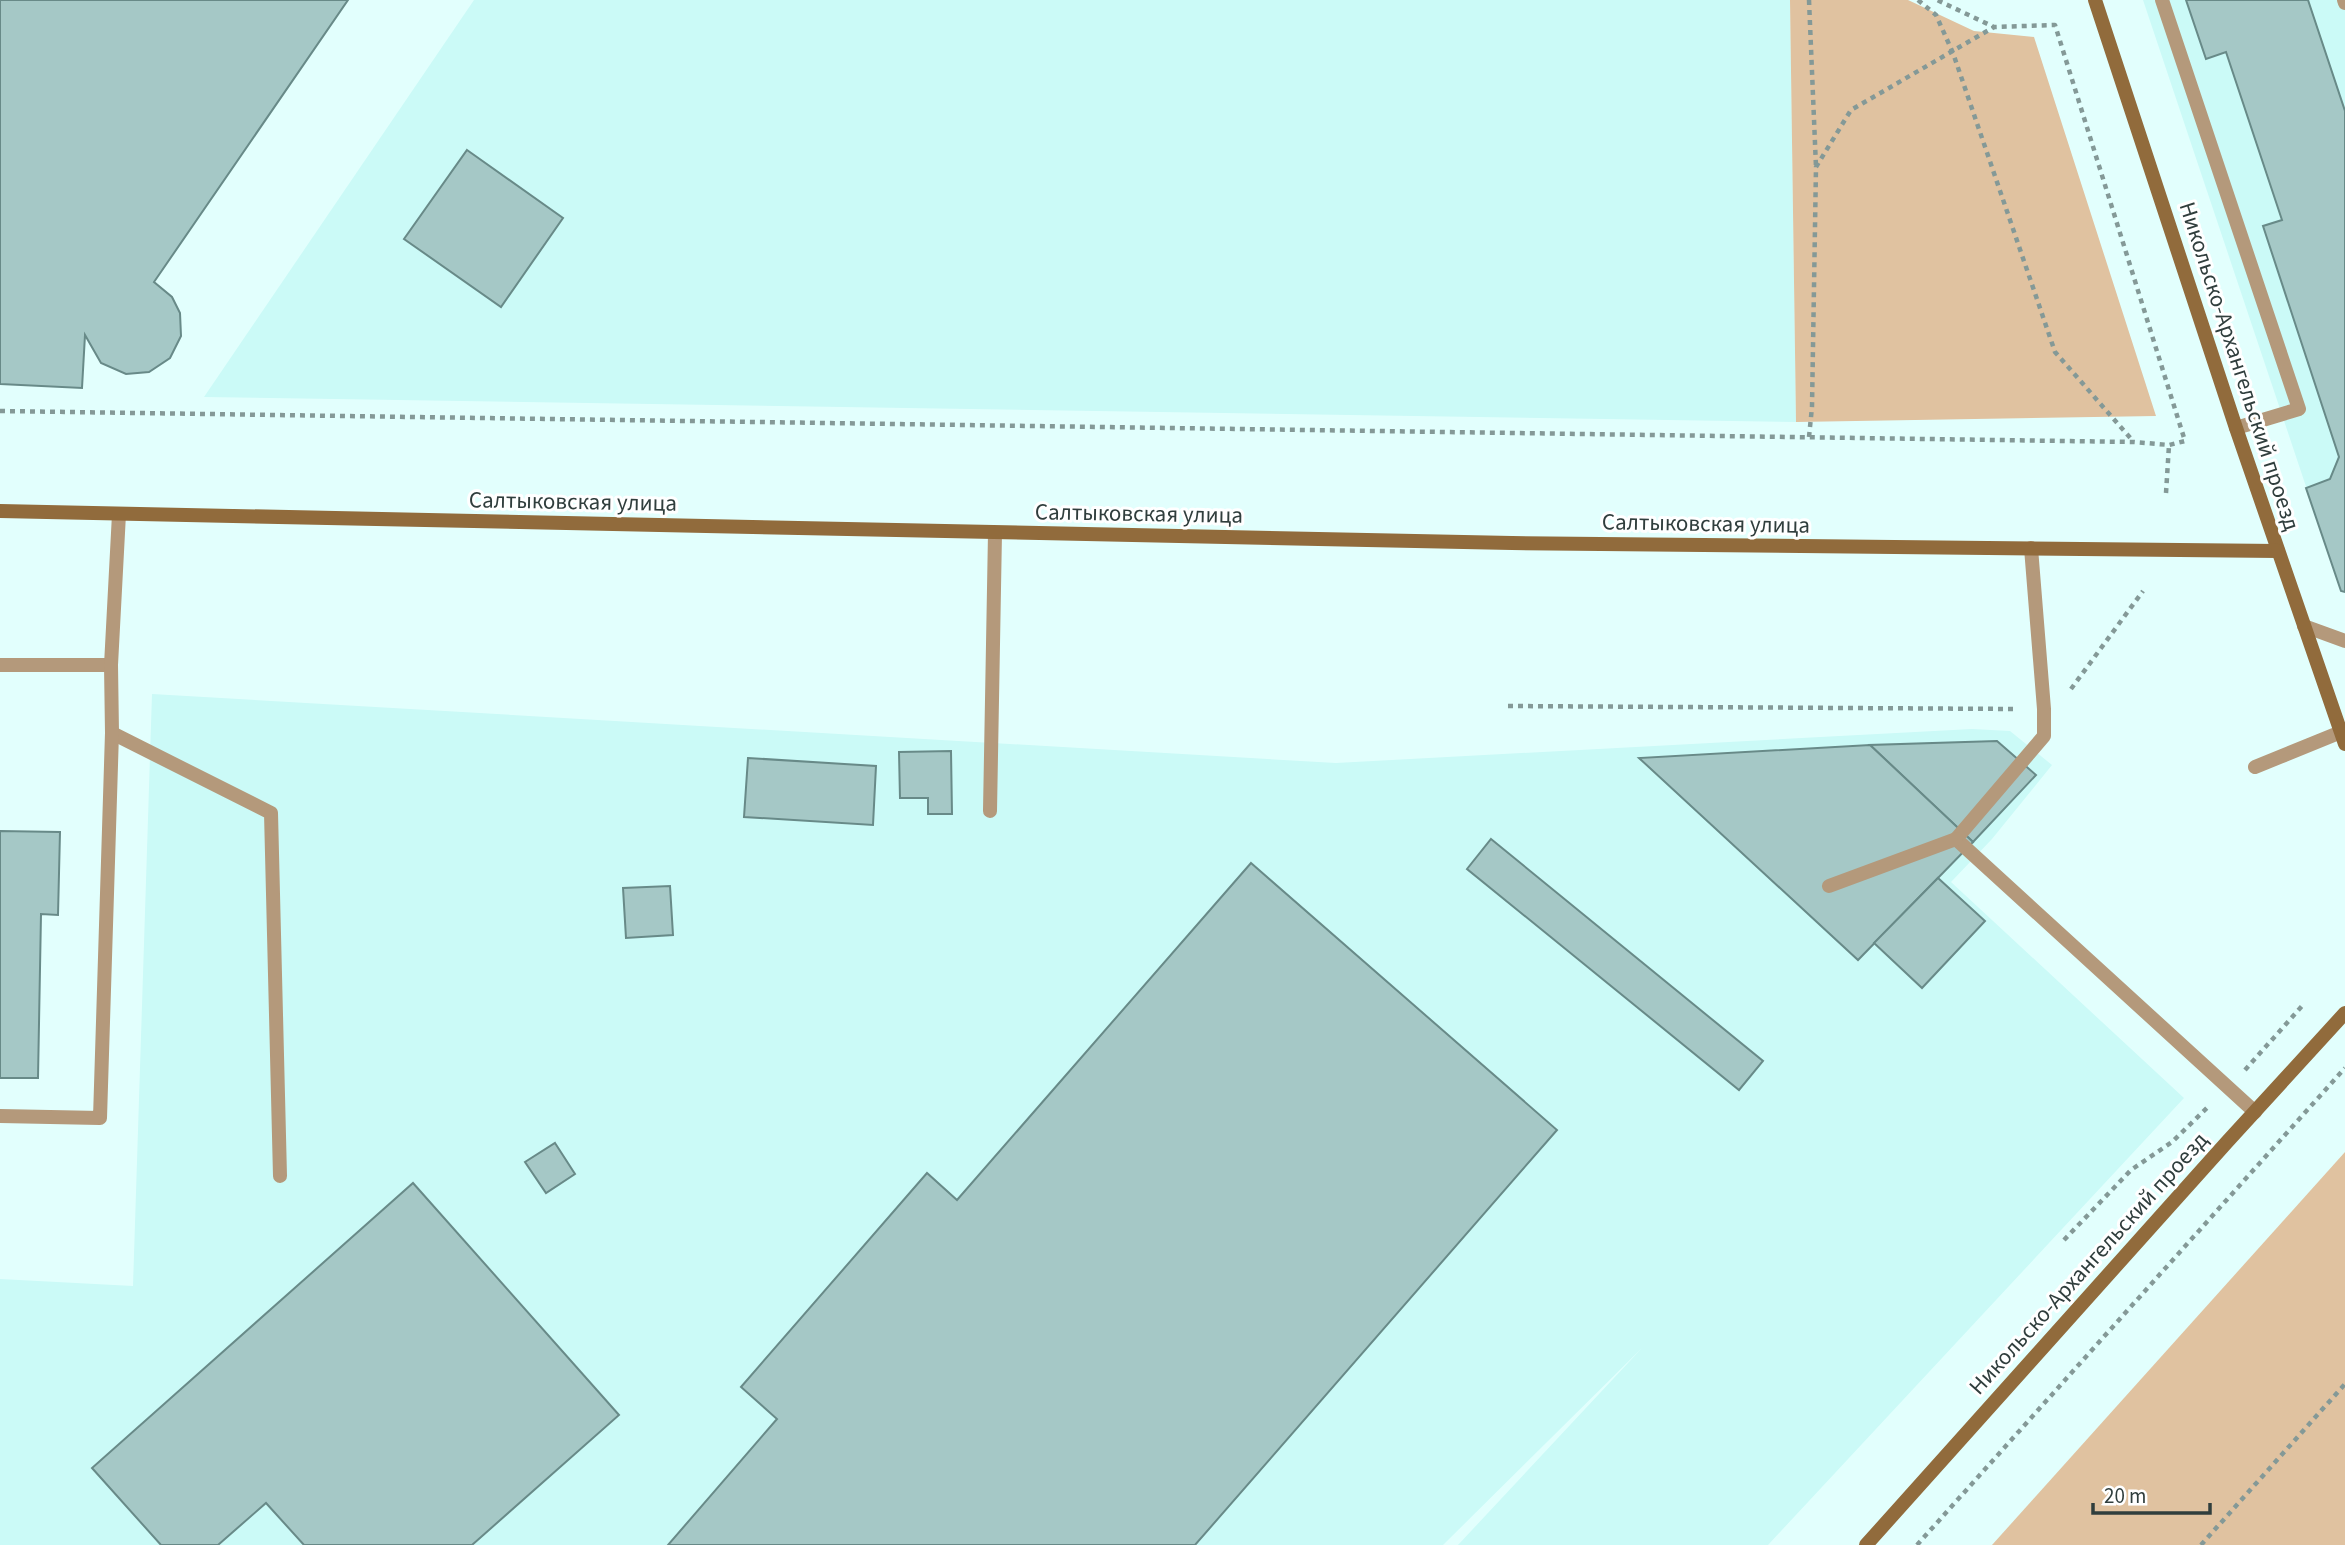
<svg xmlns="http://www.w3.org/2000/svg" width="2345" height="1545" font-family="'Source Sans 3',sans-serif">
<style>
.built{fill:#cbfaf7}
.green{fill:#e0c2a0}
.building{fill:#a5c8c6;stroke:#688a88;stroke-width:2}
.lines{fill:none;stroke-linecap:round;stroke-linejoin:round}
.path{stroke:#849997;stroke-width:4.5;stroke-dasharray:5 5;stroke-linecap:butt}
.lane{stroke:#b4997b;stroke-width:14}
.street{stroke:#b4997b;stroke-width:14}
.secondary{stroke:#916b3c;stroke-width:14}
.labels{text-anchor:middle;stroke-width:6;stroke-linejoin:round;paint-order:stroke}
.street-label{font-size:23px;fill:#303e3d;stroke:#fff}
</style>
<rect width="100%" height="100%" fill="#e2fffd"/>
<!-- built -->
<g class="built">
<path d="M474,0H1790L1796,422L204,397Z"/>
<path d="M2143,0H2345V592L2341,591Z"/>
<path d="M152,694L1336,763L1972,729L2010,731L2052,765L1992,839L1951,882L2184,1098L1768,1545H1458L1642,1348L1443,1545H0V1279L133,1286Z"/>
</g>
<!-- green -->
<g class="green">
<path d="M1790,0H1908L1974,31L2034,37L2156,416L1796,422Z"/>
<path d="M2345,1152V1545H1992Z"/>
</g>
<!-- building -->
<g class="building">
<path d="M0,0H348L154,282L172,297L180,313L181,336L170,358L149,372L126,374L101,363L85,335L82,388L0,384Z"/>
<path d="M2186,0H2308L2345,111V592L2341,591L2306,488L2330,479L2339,457L2263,226L2282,220L2226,52L2206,59Z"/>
<path d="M467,150L563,218L501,307L404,239Z"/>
<path d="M1997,741L2036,775L1973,842L1870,745Z"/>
<path d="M1870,745L1973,842L1858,960L1639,758Z"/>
<path d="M951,751L952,814H928V798H900L899,752Z"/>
<path d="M748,758L876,766L873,825L744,817Z"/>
<path d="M0,831L60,832L58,915L41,914L38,1078H0Z"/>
<path d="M1491,839L1763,1061L1739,1090L1467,869Z"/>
<path d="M1251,863L1557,1130L1195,1545H668L777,1419L741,1387L927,1173L957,1200Z"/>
<path d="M1938,878L1985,921L1922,988L1874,943Z"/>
<path d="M670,886L673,935L626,938L623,888Z"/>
<path d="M555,1143L575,1174L546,1193L525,1162Z"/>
<path d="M413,1183L619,1415L472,1545H304L266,1503L218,1545H161L92,1468Z"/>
</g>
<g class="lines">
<!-- path -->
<g class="path">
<path d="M1809,0L1816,167"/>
<path d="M1918,0L1936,15L1953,53L2055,352L2133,441"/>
<path d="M0,411L2134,442L2169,445L2185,441L2055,25L1994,27L1937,0"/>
<path d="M1809,437L1812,407L1816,167L1851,110L1994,27"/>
<path d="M2166,493L2169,445"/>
<path d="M2071,689L2143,591"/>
<path d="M1508,706L2016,709"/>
<path d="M2245,1070L2302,1006"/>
<path d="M2064,1240L2131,1170L2172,1142L2209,1106"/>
<path d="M1917,1545L2345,1068"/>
<path d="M2201,1545L2345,1384"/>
</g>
<!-- lane -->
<g class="lane">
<path d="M2162,0L2299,409L2236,428"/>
<path d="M2344,0L2345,3"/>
<path d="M2031,548L2044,709V736L1956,839L2255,1112"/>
<path d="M0,665H111"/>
<path d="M112,733L271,813L280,1176"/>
<path d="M2255,767L2341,732"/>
<path d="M990,811L995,533"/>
<path d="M1829,886L1956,839"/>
<path d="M0,1116L100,1118L112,733L111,665L119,514"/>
</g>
<!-- street -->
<path class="street" d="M2304,626L2345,641"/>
<!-- secondary -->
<g class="secondary">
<path d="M2095,0L2236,428L2345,744"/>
<path d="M0,511L1512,543L2278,551"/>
<path d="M1866,1545L2227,1142L2345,1013"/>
</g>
</g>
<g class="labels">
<!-- street labels -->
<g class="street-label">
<text transform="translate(2240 366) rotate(72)" y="8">Никольско-Архангельский проезд</text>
<text transform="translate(573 501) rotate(1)" y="8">Салтыковская улица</text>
<text transform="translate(1139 513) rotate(1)" y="8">Салтыковская улица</text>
<text transform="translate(1706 523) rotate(1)" y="8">Салтыковская улица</text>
<text transform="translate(2088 1263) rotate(-48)" y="8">Никольско-Архангельский проезд</text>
</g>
</g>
<!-- scale -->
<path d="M2093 1503v10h117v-10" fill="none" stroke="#303e3d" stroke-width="3.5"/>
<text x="2104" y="1503" font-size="21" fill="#303e3d" stroke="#ffffff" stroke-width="5" paint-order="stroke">20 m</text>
</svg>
